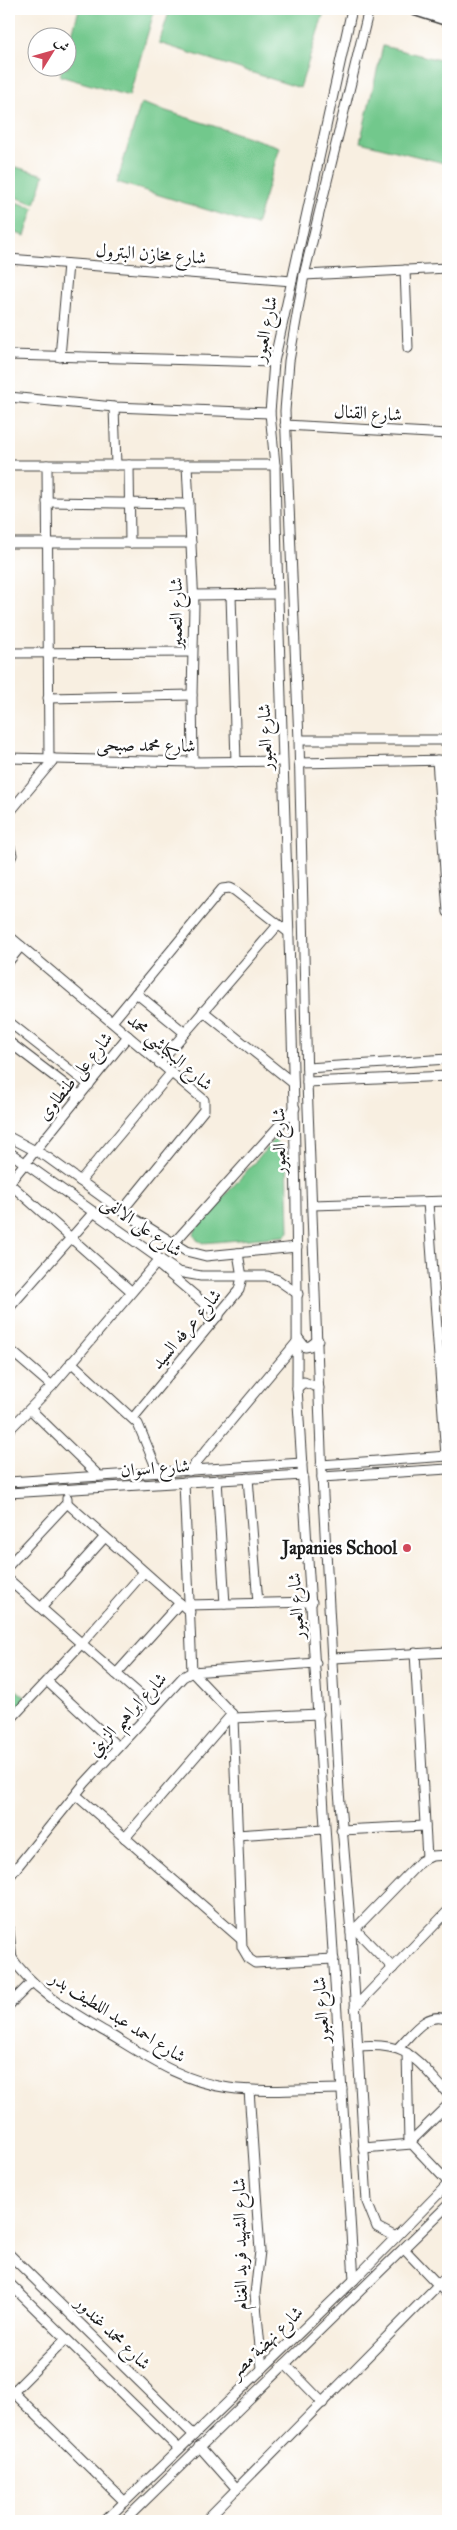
<svg xmlns="http://www.w3.org/2000/svg" width="457" height="2530" font-family="'IM FELL Great Primer',Amiri,serif">
<style>
.green{fill:#72c88c;stroke:#477254}
.lines{fill:none;stroke-linecap:round;stroke-linejoin:round}
.minor-casing{stroke:#3d3c3a;stroke-width:11}
.major-casing{stroke:#3d3c3a;stroke-width:14}
.minor{stroke:#fff;stroke-width:9}
.major{stroke:#fff;stroke-width:11}
.poi-dot{fill:#d1495b;stroke:#fff;stroke-width:2}
.labels{text-anchor:middle;stroke-width:5;stroke-linejoin:round;paint-order:stroke}
.street-label{font-size:18px;fill:#1c1c1c;stroke:#fff}
.poi-label{font-size:18px;font-weight:bold;fill:#1c1c1c;stroke:#fff;text-anchor:end}
</style>
<rect width="100%" height="100%" fill="#fff"/>
<filter id="ink" filterUnits="userSpaceOnUse"><feTurbulence type="fractalNoise" baseFrequency=".02" numOctaves="2"/><feDisplacementMap in="SourceGraphic" scale="10" xChannelSelector="R" yChannelSelector="G"/><feConvolveMatrix kernelMatrix="1 2 1 2 8 2 1 2 1" color-interpolation-filters="sRGB"/></filter>
<filter id="wash" filterUnits="userSpaceOnUse"><feTurbulence type="fractalNoise" baseFrequency=".0096" numOctaves="4" result="noise"/><feDisplacementMap in="SourceGraphic" scale="20" xChannelSelector="R" yChannelSelector="G"/><feGaussianBlur stdDeviation="1.12" result="paint"/><feColorMatrix in="noise" values="0 0 0 0 0 0 0 0 0 0 0 0 0 0 0 0 0 1.4 0 .05"/><feComposite in="paint" operator="in"/></filter>
<g filter="url(#wash)">
<rect width="100%" height="100%" fill="#f8efe1"/>
<!-- green -->
<g class="green">
<path d="M79,9H155L129,96L60,76L62,68H68V49Z"/>
<path d="M170,9H325L300,88L159,43Z"/>
<path d="M383,46L448,62V164L360,142Z"/>
<path d="M141,103L280,147L256,225L117,182Z"/>
<path d="M9,165L44,175L35,204L9,195Z"/>
<path d="M9,200L34,208L25,236L9,231Z"/>
<path d="M275,1139L287,1154L289,1232L285,1236L203,1243L197,1240L194,1234L196,1228Z"/>
<path d="M9,1684L29,1700L9,1721Z"/>
</g>
</g>
<g filter="url(#ink)">
<g class="lines">
<defs>
<g id="minor">
<path d="M352,9L274,362L270,413L275,465C280,773 299,1080 297,1388L354,2280"/>
<path d="M369,9L304,275L289,361L285,411L299,740L307,1082L322,1477L339,1791L351,1933L367,2202L377,2227L396,2237"/>
<path d="M9,259L292,281"/>
<path d="M405,270L408,348"/>
<path d="M304,275L448,268"/>
<path d="M9,355L274,362"/>
<path d="M60,357L68,264"/>
<path d="M9,397L114,407L270,413"/>
<path d="M114,407L116,465"/>
<path d="M285,425L448,434"/>
<path d="M9,465H275"/>
<path d="M47,465L49,759"/>
<path d="M129,465L130,543"/>
<path d="M187,465L194,605L192,695L193,762"/>
<path d="M47,502L189,504"/>
<path d="M9,543H191"/>
<path d="M194,595L277,594"/>
<path d="M231,595L236,762"/>
<path d="M9,653L192,652"/>
<path d="M48,698L192,695"/>
<path d="M299,740H448"/>
<path d="M9,758L193,762L282,761"/>
<path d="M437,760L448,912"/>
<path d="M299,763L448,760"/>
<path d="M9,813L54,759"/>
<path d="M9,844L12,855L9,861"/>
<path d="M9,936L204,1100V1110L122,1211"/>
<path d="M9,961L21,946"/>
<path d="M136,993L185,1033"/>
<path d="M203,1011L293,1083"/>
<path d="M9,1022L89,1085"/>
<path d="M112,1022L222,889L230,888L234,890L288,932"/>
<path d="M9,1042L80,1096"/>
<path d="M159,1063L278,925"/>
<path d="M307,1068L448,1059"/>
<path d="M307,1082L448,1076"/>
<path d="M9,1137L47,1157L122,1211L186,1251L206,1256L297,1247"/>
<path d="M9,1152L178,1272L201,1276H267L278,1280L298,1294"/>
<path d="M80,1181L172,1072"/>
<path d="M9,1183L128,1036"/>
<path d="M9,1183L131,1291"/>
<path d="M428,1202L446,1456"/>
<path d="M312,1205L448,1201"/>
<path d="M173,1244L295,1108"/>
<path d="M160,1266L219,1316"/>
<path d="M9,1308L94,1212"/>
<path d="M298,1338L305,1347L310,1346L318,1340"/>
<path d="M9,1349L52,1386"/>
<path d="M71,1362L138,1424L158,1472"/>
<path d="M297,1388L304,1382L319,1388"/>
<path d="M31,1410L99,1476"/>
<path d="M133,1418L239,1290L242,1277L238,1253"/>
<path d="M9,1430L52,1386L159,1260"/>
<path d="M321,1465L448,1456"/>
<path d="M189,1471L297,1342"/>
<path d="M322,1477L448,1469"/>
<path d="M248,1478L258,1603"/>
<path d="M217,1480L225,1604"/>
<path d="M9,1482L302,1463"/>
<path d="M184,1482L192,1672L232,1714L233,1718L242,1947L249,1959L255,1963L334,1959"/>
<path d="M9,1493L303,1475"/>
<path d="M67,1503L190,1612"/>
<path d="M9,1565L67,1503V1498"/>
<path d="M9,1580L154,1707"/>
<path d="M189,1605L312,1602"/>
<path d="M41,1608L105,1537"/>
<path d="M415,1653L427,1858"/>
<path d="M333,1658L448,1652"/>
<path d="M116,1674L180,1603"/>
<path d="M47,1681L118,1747"/>
<path d="M233,1718L319,1714"/>
<path d="M9,1721L81,1644L144,1572"/>
<path d="M76,1795L241,1939"/>
<path d="M341,1830L425,1826"/>
<path d="M237,1835L324,1829"/>
<path d="M125,1838L232,1714"/>
<path d="M9,1877L85,1783L183,1677L192,1672L316,1663"/>
<path d="M355,1929L393,1968"/>
<path d="M9,1930L12,1960"/>
<path d="M351,1933L421,1861L432,1856L448,1855"/>
<path d="M9,1954C33,1991 72,2012 109,2034C147,2057 183,2082 229,2088C266,2093 305,2089 342,2089"/>
<path d="M9,2005L32,1982"/>
<path d="M355,2007L448,1911"/>
<path d="M358,2046C410,2042 415,2059 448,2094"/>
<path d="M398,2048C412,2034 427,2010 448,2020"/>
<path d="M407,2053L409,2143"/>
<path d="M249,2090L260,2251L255,2294L262,2368"/>
<path d="M409,2143L448,2105"/>
<path d="M363,2148L412,2144L448,2182"/>
<path d="M404,2249L448,2295"/>
<path d="M9,2254L194,2435"/>
<path d="M9,2283L179,2449"/>
<path d="M285,2364L323,2403"/>
<path d="M9,2388L125,2502"/>
<path d="M13,2392L66,2339"/>
<path d="M199,2446L237,2489"/>
<path d="M105,2521L354,2280L448,2184"/>
<path d="M124,2521L448,2205"/>
<path d="M205,2521L448,2275"/>
</g>
<path id="major" d="M414,9L448,20"/>
</defs>
<!-- minor casing -->
<use href="#minor" class="minor-casing"/>
<!-- major casing -->
<use href="#major" class="major-casing"/>
<!-- minor -->
<use href="#minor" class="minor"/>
<!-- major -->
<use href="#major" class="major"/>
</g>
</g>
<!-- markers -->
<circle class="poi-dot" cx="407" cy="1548" r="5"/>
<g class="labels">
<!-- street labels -->
<g class="street-label">
<text transform="translate(151 254) rotate(4)" y="6">شارع مخازن البترول</text>
<text transform="translate(265 329) rotate(-79)" y="6">شارع العبور</text>
<text transform="translate(368 413) rotate(3)" y="6">شارع القنال</text>
<text transform="translate(176 613) rotate(-90)" y="6">شارع التعمير</text>
<text transform="translate(265 737) rotate(-92)" y="6">شارع العبور</text>
<text transform="translate(146 745) rotate(1)" y="6">شارع محمد صبحى</text>
<text transform="translate(170 1052) rotate(41)" y="6">شارع البكباشي محمد</text>
<text transform="translate(75 1076) rotate(-51)" y="6">شارع على طنطاوى</text>
<text transform="translate(279 1141) rotate(-91)" y="6">شارع العبور</text>
<text transform="translate(142 1226) rotate(35)" y="6">شارع على الالفى</text>
<text transform="translate(186 1329) rotate(-50)" y="6">شارع عرفه السيد</text>
<text transform="translate(155 1468) rotate(-4)" y="6">شارع اسوان</text>
<text transform="translate(296 1606) rotate(-94)" y="6">شارع العبور</text>
<text transform="translate(127 1714) rotate(-47)" y="6">شارع ابراهيم الزيني</text>
<text transform="translate(321 2010) rotate(-94)" y="6">شارع العبور</text>
<text transform="translate(118 2017) rotate(32)" y="6">شارع احمد عبد اللطيف بدر</text>
<text transform="translate(240 2244) rotate(-91)" y="6">شارع الشهيد فريد الغنام</text>
<text transform="translate(113 2333) rotate(44)" y="6">شارع محمد غندور</text>
<text transform="translate(266 2342) rotate(-44)" y="6">شارع نهضة مصر</text>
</g>
<!-- poi labels -->
<g class="poi-label">
<text x="397" y="1554">Japanies School</text>
</g>
</g>
<!-- margin -->
<rect width="457" height="2530" fill="none" stroke="#fff" stroke-width="30"/>
<!-- north arrow -->
<g transform="translate(52 52) rotate(53)"><circle r="24" fill="#ffffff" stroke="#a4a4a4"/>
<path d="M0-4L9 19L0 12L-9 19Z" fill="#d1495b"/>
<text y="-8" font-size="14" font-weight="bold" text-anchor="middle" fill="#1c1c1c">ش</text>
</g>
</svg>
